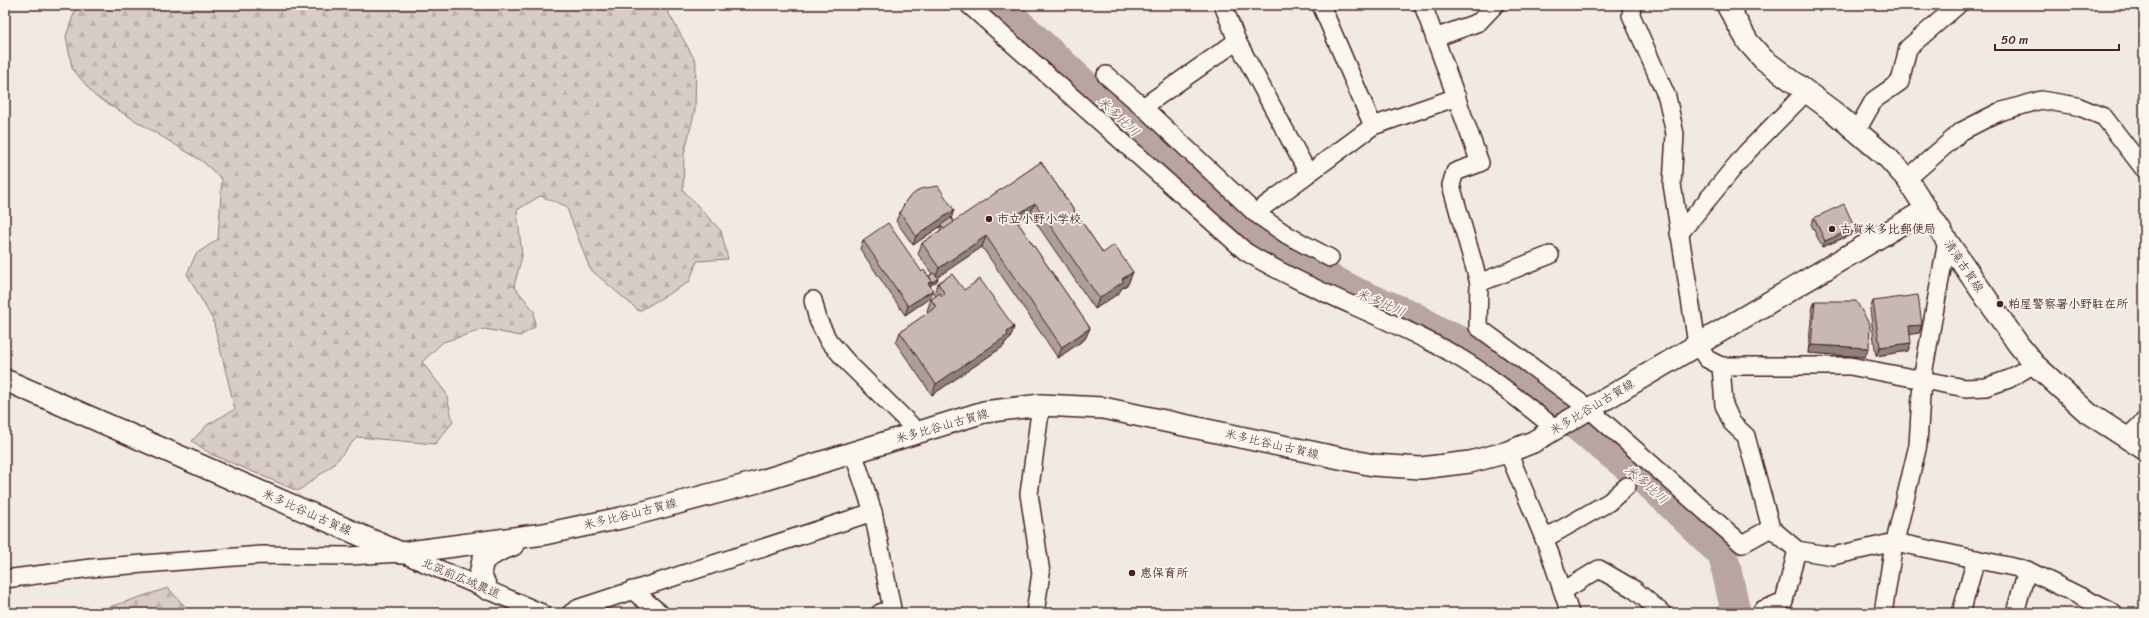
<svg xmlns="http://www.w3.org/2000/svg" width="2149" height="618" font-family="Sriracha,'Klee One',sans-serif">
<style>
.forest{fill:url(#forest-firs);stroke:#917678}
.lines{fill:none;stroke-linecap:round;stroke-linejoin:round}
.river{stroke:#b8a4a2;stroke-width:30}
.minor-casing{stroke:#4a1f2b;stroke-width:20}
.major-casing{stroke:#4a1f2b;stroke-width:24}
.minor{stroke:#fbf7ec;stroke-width:17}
.major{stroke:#fbf7ec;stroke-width:21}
.wall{fill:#ac9e9a;stroke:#4a1f2b}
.shaded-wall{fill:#8c817d;stroke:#4a1f2b}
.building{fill:#c8b8b3;stroke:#4a1f2b}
.poi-dot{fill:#4a1f2b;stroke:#fbf7ec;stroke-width:1.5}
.labels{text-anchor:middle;stroke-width:3.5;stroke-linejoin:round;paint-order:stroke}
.poi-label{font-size:12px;font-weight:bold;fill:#4a1f2b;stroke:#fbf7ec;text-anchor:start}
.street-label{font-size:12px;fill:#4a1f2b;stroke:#fbf7ec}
.water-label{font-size:13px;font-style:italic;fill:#704e55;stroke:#fbf7ec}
</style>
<defs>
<pattern id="forest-firs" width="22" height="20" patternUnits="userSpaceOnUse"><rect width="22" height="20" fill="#d8ccc6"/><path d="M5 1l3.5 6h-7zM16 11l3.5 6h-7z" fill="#bbafaa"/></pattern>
</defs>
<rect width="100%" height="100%" fill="#f0eae0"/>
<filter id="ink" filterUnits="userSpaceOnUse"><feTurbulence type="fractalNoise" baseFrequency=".025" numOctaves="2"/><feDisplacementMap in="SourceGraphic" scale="8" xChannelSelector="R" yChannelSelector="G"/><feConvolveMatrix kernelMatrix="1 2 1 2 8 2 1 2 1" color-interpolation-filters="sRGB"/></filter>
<g filter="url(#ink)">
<!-- forest -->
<g class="forest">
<path d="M77,5H664L696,62L695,110L684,154L683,190L721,231L728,259L697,261L689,282L639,311L590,269L566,206L540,196L517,210L522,256L514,286L534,311L535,327L520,336L485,329L443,342L422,362L446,393L453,422L435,444L357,437L333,465L298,491L211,454L192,441L207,425L235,409L213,320L187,274L196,254L218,239L222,179L202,161L95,96L72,68L66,36Z"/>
<path d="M168,588L191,613H91Z"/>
</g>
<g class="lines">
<!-- river -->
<path class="river" d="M999,5L1223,212L1267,246L1358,293L1411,315L1440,332L1465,343L1547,402L1654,488L1723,555L1736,613"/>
<defs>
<g id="minor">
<path d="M969,5L1246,252C1312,292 1386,316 1453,354C1490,375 1523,403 1556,429"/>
<path d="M1223,5L1237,41L1308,173"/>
<path d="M1321,5L1373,126"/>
<path d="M1423,5L1480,163L1455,172L1451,185L1479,283L1478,327L1588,408L1742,544L1771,528L1797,550L1833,556L1895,542L2027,570L2114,613"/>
<path d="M1632,5L1631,15L1667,97L1675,134L1672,184L1697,344L1707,359L1721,366H1850L1965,388L1986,387L2009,379L2034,364"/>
<path d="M1435,38L1479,22L1495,5"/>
<path d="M1106,75L1143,107L1255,213L1287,235L1330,258"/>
<path d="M1143,107L1237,41"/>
<path d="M1856,132L1874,100L1900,82L1908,48L1958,5"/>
<path d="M1907,179L1962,131L1999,112L2041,100L2077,106L2104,117L2144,169"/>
<path d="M1255,213L1373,126L1457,97"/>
<path d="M1679,234L1746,153L1807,91"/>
<path d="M1479,283L1550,255"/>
<path d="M813,300L818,320L828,340L848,363L918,432"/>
<path d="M1721,366L1724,405L1732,423L1746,436L1771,528"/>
<path d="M2126,439L2144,421"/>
<path d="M853,452L873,512L892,609L880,613"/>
<path d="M1508,452L1548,548L1570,613"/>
<path d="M1544,539L1609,502L1627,486"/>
<path d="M5,579L91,568L262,555L349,556L401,553L542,613"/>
<path d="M632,590L660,613"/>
<path d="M1563,591L1599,569L1635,590L1662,613"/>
<path d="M1762,610L1784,601L1797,550"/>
<path d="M571,613L579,608L873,512"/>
<path d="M1035,613L1041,573L1029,494L1041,405"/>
<path d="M1883,613L1893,550L1918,445L1922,380L1947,241"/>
<path d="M1961,613L1976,559"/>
<path d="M2015,613L2027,570"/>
</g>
<g id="major">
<path d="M1727,5L1748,42L1763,59L1835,113L1888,158L1907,179L1947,241L2018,344L2034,364L2088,413L2144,449"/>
<path d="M5,380L401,553L544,534L621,518L761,481L984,412L1041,405L1103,408L1373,465L1421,468L1470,462L1508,452L1533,442L1927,209"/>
<path d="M487,589L480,574L483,560L500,550L513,545"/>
</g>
</defs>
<!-- minor casing -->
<use href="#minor" class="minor-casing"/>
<!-- major casing -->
<use href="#major" class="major-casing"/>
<!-- minor -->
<use href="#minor" class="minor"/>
<!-- major -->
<use href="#major" class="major"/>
</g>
<!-- wall -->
<g class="wall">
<path d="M1041,162L1103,253L1133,272L1128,284L1121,289L1119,293L1095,309L1030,214L1018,223L1090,328L1085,339L1058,358L982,247L937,277V281L930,286V298L905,315L860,249L863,240L922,272L929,276L932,274L918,254L922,243L941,230L940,228L941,226L913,245L896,221L900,212L951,218L954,222Z"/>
<path d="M1814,218L1855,228L1853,234L1822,247L1811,224Z"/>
<path d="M938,283L964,290L1014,327L1010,339L1005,342L1004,346L932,395L896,343L900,332L928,313L927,311L931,299L936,296L934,294Z"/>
<path d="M1815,301L1865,357L1808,353L1812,309Z"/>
<path d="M1873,301L1922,325L1919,333L1910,334L1908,351L1876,356L1870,309Z"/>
</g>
<!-- shaded-wall -->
<g class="shaded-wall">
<path d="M1035,203L1030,214L1010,229L1014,217Z"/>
<path d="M954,210L951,219L913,245L916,236Z"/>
<path d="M1855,228L1853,234L1822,247L1825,241Z"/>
<path d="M986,236L982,247L935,279L939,268Z"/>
<path d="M1133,272L1128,284L1121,289L1119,293L1095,309L1099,298L1122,279Z"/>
<path d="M938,278L937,281L930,286L928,283Z"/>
<path d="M933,290L930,298L905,315L908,306Z"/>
<path d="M1922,325L1919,333L1906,335L1909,326Z"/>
<path d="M1014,327L1010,339L1005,342L1004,346L932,395L936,384Z"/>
<path d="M1090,328L1085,339L1058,358L1062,347Z"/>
<path d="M1911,343L1908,351L1876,356L1880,347Z"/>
<path d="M1811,345L1869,348L1865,357L1808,353Z"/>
</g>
<!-- building -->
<g class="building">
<path d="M1041,162L1103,253L1114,245L1133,272L1122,279L1123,282L1099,298L1035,203L1014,217L1090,328L1062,347L986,236L939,268L922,243Z"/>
<path d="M938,186L954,210L916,236L900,212L907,199L920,189Z"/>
<path d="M1844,204L1855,228L1825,241L1814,218Z"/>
<path d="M951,218L954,222L944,229L941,225Z"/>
<path d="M888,223L922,272L924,270L932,281L928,283L933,290L908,306L863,240Z"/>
<path d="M934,273L938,278L931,283L932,281L929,276Z"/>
<path d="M952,274L964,290L980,279L1014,327L1007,332L1008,335L936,384L900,332L936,307L931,299L940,293L942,296L945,294L938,283Z"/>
<path d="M1918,295L1922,325L1909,326L1911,343L1880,347L1873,301Z"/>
<path d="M1815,301H1856L1870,325L1869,348L1811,345Z"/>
</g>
</g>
<!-- markers -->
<g class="poi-dot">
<circle cx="989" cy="219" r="4"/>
<circle cx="1832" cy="229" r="4"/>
<circle cx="2000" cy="304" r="4"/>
<circle cx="1132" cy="573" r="4"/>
</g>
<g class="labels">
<!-- poi labels -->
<g class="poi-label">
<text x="997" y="223">市立小野小学校</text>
<text x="1840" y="233">古賀米多比郵便局</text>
<text x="2008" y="308">粕屋警察署小野駐在所</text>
<text x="1140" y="577">恵保育所</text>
</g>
<!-- street labels -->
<g class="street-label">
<text transform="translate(1964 266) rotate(56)" y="4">清滝古賀線</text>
<text transform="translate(1592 407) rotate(-31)" y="4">米多比谷山古賀線</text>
<text transform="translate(942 426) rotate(-16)" y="4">米多比谷山古賀線</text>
<text transform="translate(1272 444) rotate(13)" y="4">米多比谷山古賀線</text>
<text transform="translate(307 512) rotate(24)" y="4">米多比谷山古賀線</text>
<text transform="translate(630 514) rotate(-14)" y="4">米多比谷山古賀線</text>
<text transform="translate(461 578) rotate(23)" y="4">北筑前広域農道</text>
</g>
<!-- water labels -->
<g class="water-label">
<text transform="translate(1119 116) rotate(43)" y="5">米多比川</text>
<text transform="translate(1381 302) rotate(23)" y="5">米多比川</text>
<text transform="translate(1647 484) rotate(41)" y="5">米多比川</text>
</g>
</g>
<!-- margin -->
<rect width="2149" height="618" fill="none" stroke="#fbf7ec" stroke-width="20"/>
<rect x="10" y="10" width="2129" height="598" fill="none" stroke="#4a1f2b" stroke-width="1.5" filter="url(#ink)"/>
<!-- scale -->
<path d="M1995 44v6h124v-6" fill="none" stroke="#4a1f2b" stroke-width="2"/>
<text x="2001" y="44" font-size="12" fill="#4a1f2b" stroke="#fbf7ec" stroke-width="3" paint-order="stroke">50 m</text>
</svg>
